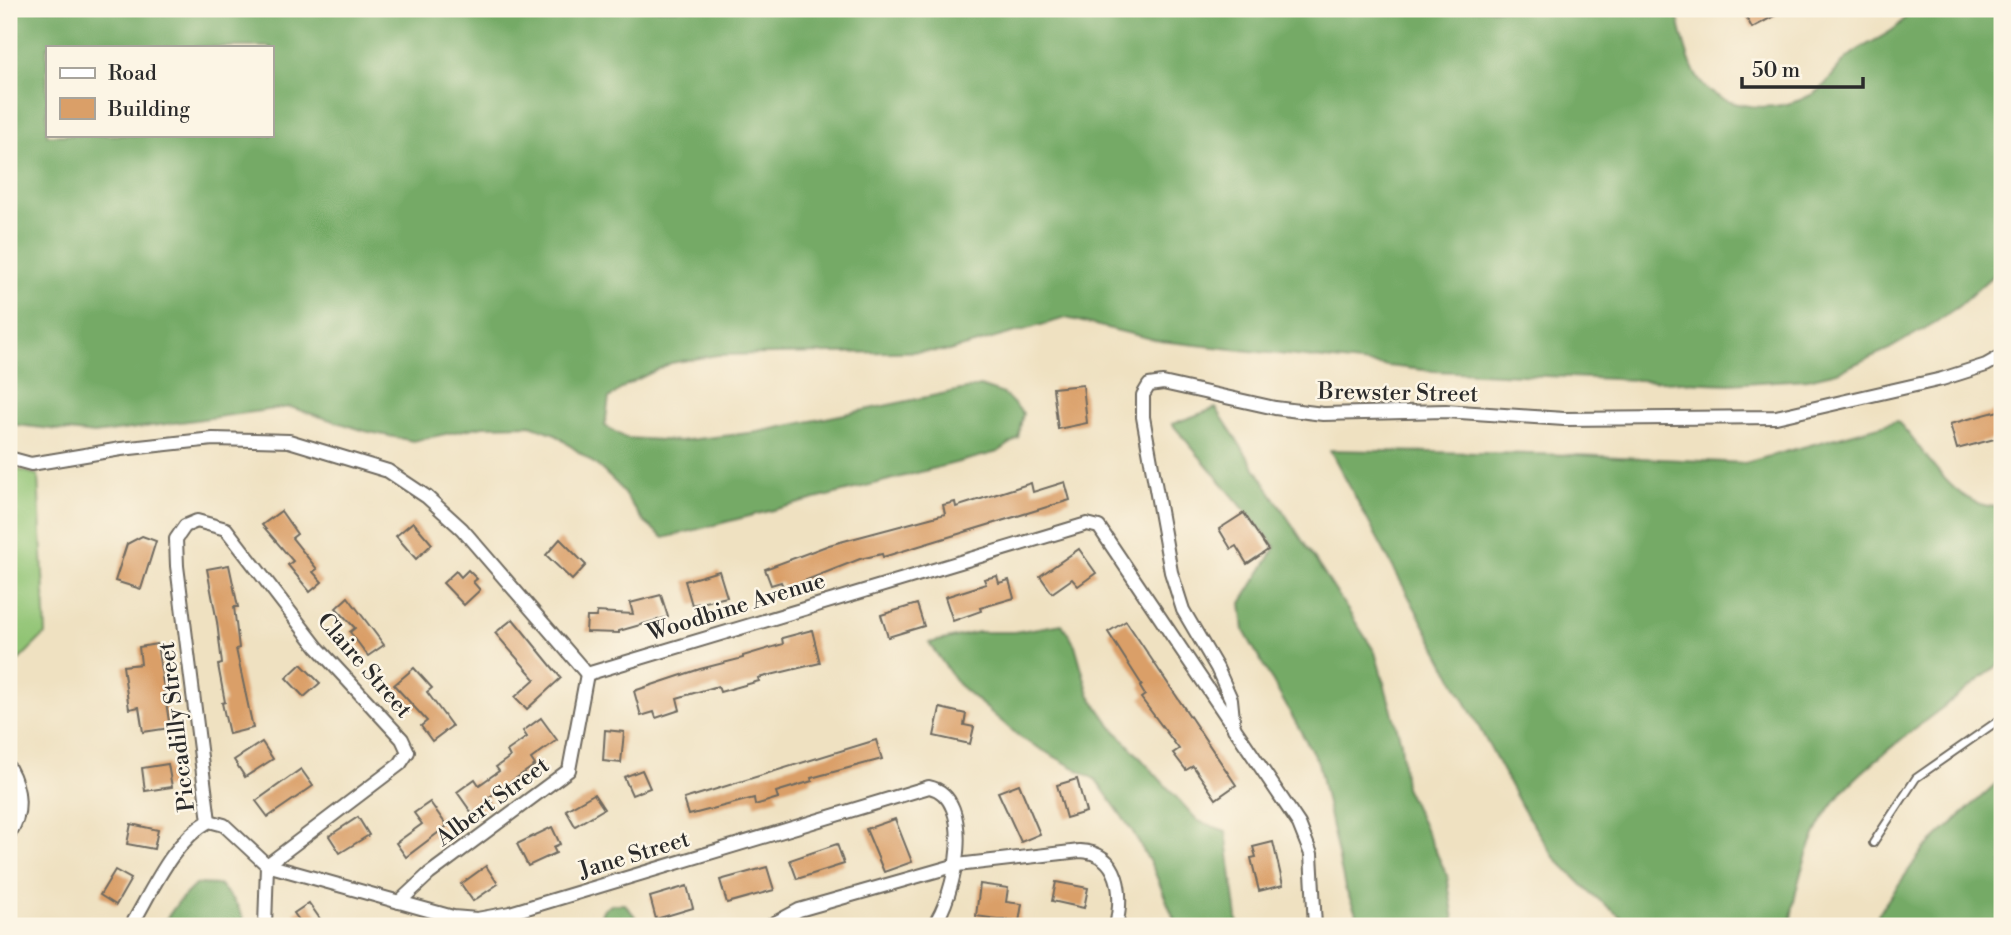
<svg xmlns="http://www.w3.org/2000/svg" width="2011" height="935" font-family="'Libre Bodoni',serif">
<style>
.green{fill:#91c475;stroke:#5e7850;stroke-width:2}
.forest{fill:#74aa66;stroke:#506a48;stroke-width:2;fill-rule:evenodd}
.building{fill:#da9f68}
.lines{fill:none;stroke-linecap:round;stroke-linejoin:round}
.lane-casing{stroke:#706b60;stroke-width:10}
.street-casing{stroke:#706b60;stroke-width:16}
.lane{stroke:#fff;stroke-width:6}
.street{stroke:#fff;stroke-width:12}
.labels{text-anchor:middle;stroke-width:5;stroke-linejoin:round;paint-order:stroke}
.street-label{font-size:23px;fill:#2b2b2b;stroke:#fcf5e5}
</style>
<rect width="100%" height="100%" fill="#fcf5e5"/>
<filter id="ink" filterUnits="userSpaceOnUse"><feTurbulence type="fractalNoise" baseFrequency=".0143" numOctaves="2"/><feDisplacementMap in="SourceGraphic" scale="14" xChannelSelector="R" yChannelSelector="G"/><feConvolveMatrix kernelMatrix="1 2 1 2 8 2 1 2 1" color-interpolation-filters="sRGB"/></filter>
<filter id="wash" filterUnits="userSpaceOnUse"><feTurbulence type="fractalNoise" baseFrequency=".00686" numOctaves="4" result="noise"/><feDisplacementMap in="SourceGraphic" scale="28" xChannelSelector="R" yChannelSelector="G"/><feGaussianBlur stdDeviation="1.57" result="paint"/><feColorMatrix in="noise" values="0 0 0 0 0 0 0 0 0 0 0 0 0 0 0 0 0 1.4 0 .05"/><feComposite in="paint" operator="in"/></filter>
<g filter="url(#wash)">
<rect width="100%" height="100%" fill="#efe1c1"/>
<!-- green -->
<path class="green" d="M9,467L38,475L46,633L9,670Z"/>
<!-- forest -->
<g class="forest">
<path d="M9,9H1676C1680,28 1689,70 1702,84C1728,112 1779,112 1811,95C1829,86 1837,65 1852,54C1870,40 1903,32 1909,9H2002V267L1959,306L1936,322L1889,349L1837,372L1808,379L1729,384L1433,371L1160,341L1066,318L949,351L717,355L671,363L628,384L609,398L605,426L626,438L679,441L758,432L980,386L1004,394L1023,413L1018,438L998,452L664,538L644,522L617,484L600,468L553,433L530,425L483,426L413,441L365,431L290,407L94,434L9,424ZM47,47H271V135H47Z"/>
<path d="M1216,408L1375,652L1401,742L1405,787L1447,875L1455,926H1362L1345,888L1318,762L1244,631L1241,603L1276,547L1172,424Z"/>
<path d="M1897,421C1928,452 1952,509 2002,507V662C1955,700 1895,740 1852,782C1814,818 1797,875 1790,926H1632L1588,891L1554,857L1523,809L1330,450L1578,455L1745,463Z"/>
<path d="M1062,624L1075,645L1089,694L1112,727L1198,821L1226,831L1238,926H1177L1153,868L1133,832L1096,780L1021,738L958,684L929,643L978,632H1014Z"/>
<path d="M2002,778V926H1877L1878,914L1923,850Z"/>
<path d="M196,884L220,885L237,905L247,926H161L180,900Z"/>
<path d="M613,904H625L643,926H597L603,910Z"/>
</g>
<g id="blocks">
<!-- building -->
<g class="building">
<path d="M1742,9H1787L1752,28Z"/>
<path d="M1083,385L1087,423L1058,429L1053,388Z"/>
<path d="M2002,410V437L1957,449L1950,424Z"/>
<path d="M1065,482L1070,500L883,557L882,554L860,559L784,589L781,582L771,585L765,569L829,545L945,514L943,505L955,502L956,507L1031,483L1033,492Z"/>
<path d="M281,511L297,534L292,538L317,569L313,572L322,582L310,592L288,565L293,561L262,525Z"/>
<path d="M1244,513L1268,550L1247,564L1236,546L1231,549L1219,529Z"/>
<path d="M413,522L432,544L416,559L396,536Z"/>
<path d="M142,536L156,541L141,589L115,581L127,544Z"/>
<path d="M560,539L586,565L572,580L546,555Z"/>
<path d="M1079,549L1096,573L1078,586L1072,579L1052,593L1040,576Z"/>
<path d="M229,565L238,607H234L239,648L236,649L253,728L229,734L222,703L225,702L218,665L222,664L217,622L207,569Z"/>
<path d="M468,570L477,579L473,582L480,590L464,605L443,583L456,571L461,577Z"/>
<path d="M719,571L727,597L692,605L685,581Z"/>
<path d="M997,576L999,583L1009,580L1014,598L980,608L981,611L953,621L945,597L986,584L984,579Z"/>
<path d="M661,595L668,617L619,631V633L586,632L587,617H596L597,612L633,614L630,603Z"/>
<path d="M348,597L384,645L368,656L350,632L355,628L336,608Z"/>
<path d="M917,604L924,626L888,637L881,615Z"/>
<path d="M513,619L561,678L527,709L515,697L535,679L495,633Z"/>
<path d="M1126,621L1236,785L1216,799L1193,766L1186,770L1173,753L1179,749L1141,698L1145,695L1140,687L1142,685L1108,632Z"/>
<path d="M812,630L820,663L758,678L759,681L720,692L718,686L677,698L680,710L656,718L654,712L641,716L634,691L700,669L743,658V656L783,644L782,638Z"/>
<path d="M157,644L170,728L143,732L139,707L129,709L123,666L141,664L139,647Z"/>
<path d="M301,664L320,683L304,697L286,678Z"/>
<path d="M414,668L432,688L427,692L452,726L432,741L421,726L427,721L394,685Z"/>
<path d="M940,708L966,714L964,725L974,727L970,744L934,736Z"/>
<path d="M541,718L557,740L531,759L535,765L488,798L492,803L474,816L457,792L475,779L479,785L499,771L496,767L510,757L507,751L527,737L523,731Z"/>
<path d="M605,730L624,732L621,763L603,761Z"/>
<path d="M876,740L882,759L811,778L812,781L776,792L778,798L755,805L754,798L689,815L684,799Z"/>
<path d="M262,742L273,759L245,777L234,760Z"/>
<path d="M168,764L172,787L145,791L142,768Z"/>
<path d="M301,769L313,786L268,817L256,801Z"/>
<path d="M642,770L650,788L632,795L624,777Z"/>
<path d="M1077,779L1086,812L1066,818L1057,785Z"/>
<path d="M1019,784L1040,834L1021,842L998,792Z"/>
<path d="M594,794L604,809L575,826L566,810Z"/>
<path d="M430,802L447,826L406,857L396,843L422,824L414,813Z"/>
<path d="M358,817L369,835L340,853L329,836Z"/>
<path d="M895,819L912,862L884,872L866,829Z"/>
<path d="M131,824L158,830L154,849L127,844Z"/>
<path d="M552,827L560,844L553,847L556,853L528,866L517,844Z"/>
<path d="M1273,842L1283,885L1259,891L1251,858L1256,857L1253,847Z"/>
<path d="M837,844L844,864L797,879L790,860Z"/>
<path d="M486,866L498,884L473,901L461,884Z"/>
<path d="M767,867L774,890L727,903L720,880Z"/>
<path d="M115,870L131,879L116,905L100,895Z"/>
<path d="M1056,882L1088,888L1084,908L1052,901Z"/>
<path d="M980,884L1008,888L1006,902L1022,904L1019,922L976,916Z"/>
<path d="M687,886L693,908L656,919L650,897Z"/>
<path d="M309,903L325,926H303L294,913Z"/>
</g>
</g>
</g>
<g filter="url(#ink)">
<use href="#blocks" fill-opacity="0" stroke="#706b60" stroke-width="2"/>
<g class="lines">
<defs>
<path id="lane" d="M1873,843L1916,778L2002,718"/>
<g id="street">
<path d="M9,458L31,464L121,449L213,439L289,441L388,471L427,497L462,529L587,674"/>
<path d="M587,674L1087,524L1099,527L1299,824L1311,854L1315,926"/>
<path d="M1234,729L1231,699L1217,668L1183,610L1171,572L1143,417V395L1149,385L1163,383L1275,408L1323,414L1445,411L1564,419L1776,417L1942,379L1986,365L2002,356"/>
<path d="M9,768C21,789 23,815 9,834"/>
<path d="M209,821L224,825L267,865L453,917L477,919L510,913L929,787C977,797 955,898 933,926"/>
<path d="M209,821L177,566L176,539L185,526L197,521L226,529L317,647L402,739L408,752L400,764L267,865L265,926"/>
<path d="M399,902L429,874L569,770L587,674"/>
<path d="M131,926C152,891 172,842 209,821"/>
<path d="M769,926L799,910L957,865L1080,851C1121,853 1123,895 1116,926"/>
</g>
</defs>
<!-- lane casing -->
<use href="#lane" class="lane-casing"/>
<!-- street casing -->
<use href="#street" class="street-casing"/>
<!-- lane -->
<use href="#lane" class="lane"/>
<!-- street -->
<use href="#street" class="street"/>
</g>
</g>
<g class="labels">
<!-- street labels -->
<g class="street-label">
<text transform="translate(1398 392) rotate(1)" y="8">Brewster Street</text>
<text transform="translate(736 606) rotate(-17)" y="8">Woodbine Avenue</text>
<text transform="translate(365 665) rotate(49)" y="8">Claire Street</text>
<text transform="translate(176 727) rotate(-97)" y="8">Piccadilly Street</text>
<text transform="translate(492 801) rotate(-36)" y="8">Albert Street</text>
<text transform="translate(634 854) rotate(-17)" y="8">Jane Street</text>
</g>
</g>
<!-- margin -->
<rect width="2011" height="935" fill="none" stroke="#fcf5e5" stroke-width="35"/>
<!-- legend -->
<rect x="46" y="46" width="228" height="91" fill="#fcf5e5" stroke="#a8a49b" stroke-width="2"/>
<rect x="60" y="68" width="35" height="10" fill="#ffffff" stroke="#a8a49b" stroke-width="2"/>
<text x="108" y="80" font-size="21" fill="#2b2b2b">Road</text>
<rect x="60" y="98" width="35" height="21" fill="#da9f68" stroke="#a8a49b" stroke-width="2"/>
<text x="108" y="116" font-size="21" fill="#2b2b2b">Building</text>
<!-- scale -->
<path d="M1742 77v10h121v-10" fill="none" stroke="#2b2b2b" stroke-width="3.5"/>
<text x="1752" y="77" font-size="21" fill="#2b2b2b" stroke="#fcf5e5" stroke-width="5" paint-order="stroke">50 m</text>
</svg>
